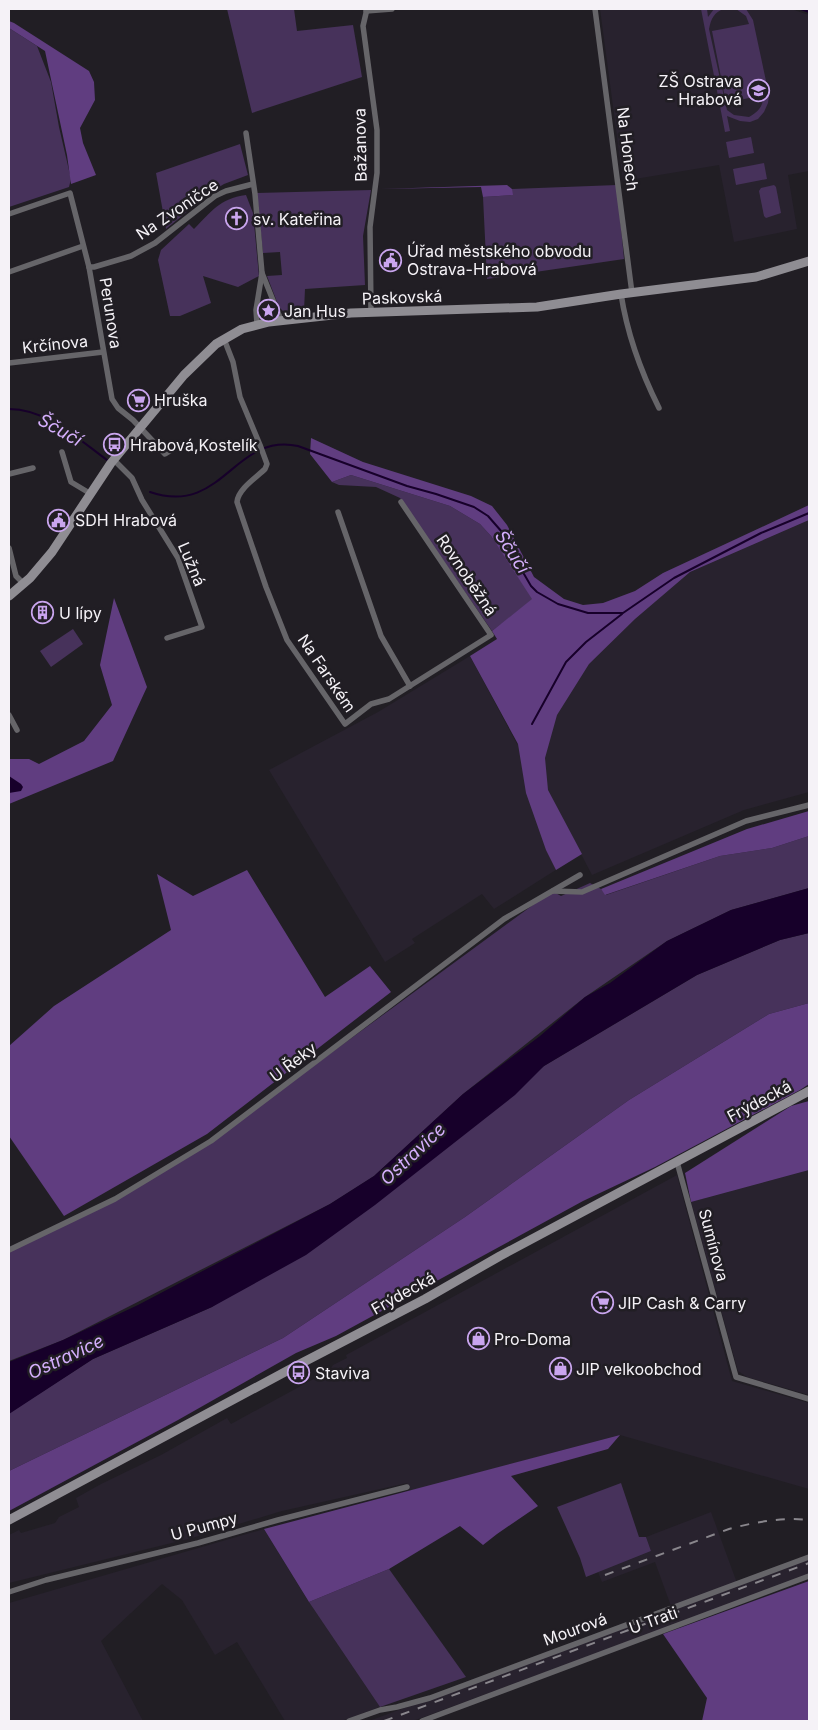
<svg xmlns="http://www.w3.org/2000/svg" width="818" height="1730" font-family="Inter,sans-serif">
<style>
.built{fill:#28222e}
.green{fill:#47325b}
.forest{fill:#603d80}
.water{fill:#17002a}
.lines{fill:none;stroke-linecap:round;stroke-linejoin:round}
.stream{stroke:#17002a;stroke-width:2}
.street{stroke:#666569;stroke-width:5.5}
.secondary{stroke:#8f8d93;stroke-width:9}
.rail{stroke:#89868c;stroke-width:2;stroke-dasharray:9 9;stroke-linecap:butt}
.labels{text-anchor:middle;stroke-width:5;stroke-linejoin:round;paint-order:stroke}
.poi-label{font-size:16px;fill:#f5f2f7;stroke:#211e24;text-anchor:start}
.street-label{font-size:16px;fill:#f5f2f7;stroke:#211e24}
.water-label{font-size:18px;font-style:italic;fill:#d5affd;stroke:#211e24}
</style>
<rect width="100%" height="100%" fill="#211e24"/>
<!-- built -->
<g class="built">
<path d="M600,9H791L809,15V171L788,175L797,229L734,242L719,165L623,181Z"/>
<path d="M809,520V792L744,810L592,875L581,854L494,909L482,894L412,939L415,943L385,962L269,770L378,712L470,656L517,744L547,685L667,582Z"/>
<path d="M809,1170V1395L747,1377L738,1371L691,1202Z"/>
<path d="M677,1175L732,1381L809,1403V1489L620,1435L411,1491L407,1483L282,1511L192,1538L9,1583V1535L19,1530L21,1533L55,1523L59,1517L79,1507L76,1498L101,1484L161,1455L227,1418L231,1424L330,1370L333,1365L347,1358L346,1355Z"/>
<path d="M711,1512L737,1583L671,1606L655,1562L602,1582L598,1572L651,1551L646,1537Z"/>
<path d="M264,1529L307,1599L380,1707L342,1721H285L237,1642L215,1655L182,1600L162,1584L101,1641L143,1721H9V1603Z"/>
<path d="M809,1558V1575L413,1721H369Z"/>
</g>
<!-- green -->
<g class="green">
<path d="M227,9H294L297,31L353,25L362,77L252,113Z"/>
<path d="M701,9H707L708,17L714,9H724C714,12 711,19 709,29L727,110L734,115L749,117C758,112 764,106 763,95L726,103L712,31L749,24L746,16L736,9H746L753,20L769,95L768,103L764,112L758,119L750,122L740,121L727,116L730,131L725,132Z"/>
<path d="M9,28L37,46L51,82L59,127L71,179L69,187L9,207Z"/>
<path d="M751,137L754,153L729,158L726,142Z"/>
<path d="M240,144L248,175L224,184L211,192L166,229L156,173Z"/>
<path d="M764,163L767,179L736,185L733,169Z"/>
<path d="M617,185L624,259L487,279L483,197L512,195V189Z"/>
<path d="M774,185L776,187L781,213L766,218L764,216L759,191L761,188Z"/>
<path d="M371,190L363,236L365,285L305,289L304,311L284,312L279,307L267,276L282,275L280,252L263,253L257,193Z"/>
<path d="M246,195L253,213L259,276L238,287L203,276L211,303L180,316H170L158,260L161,250L189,224L194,229C212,211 219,199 246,195Z"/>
<path d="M351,475L450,506L480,524L491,536L533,599L492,631L400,498L376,487L339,485L332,482Z"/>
<path d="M73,629L83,644L51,667L40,651Z"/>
<path d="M809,836V888L731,910L667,941L585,997L463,1094L374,1176L330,1204L63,1340L9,1361V1251L115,1199L211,1141L552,891L561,896L590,883L601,889L606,895L720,856L772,848Z"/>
<path d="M809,933V1003L769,1014L629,1100L465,1217L283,1338L9,1471V1413L93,1359L212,1307L544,1066L697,975L780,940Z"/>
<path d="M621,1483L639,1537H646L651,1551L586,1577L580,1558L557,1507Z"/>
<path d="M389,1569L466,1677L380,1707L309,1602Z"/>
</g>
<!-- forest -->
<g class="forest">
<path d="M9,21L14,23L89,71L94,82L95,100L80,128L83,143L96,175L71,184L67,155L45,51L9,28Z"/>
<path d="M507,185L512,189L513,195L483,197L481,187L381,189Z"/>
<path d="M311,438L363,462L471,496L492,506L507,525L534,577L564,599L583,605L603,603L635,591L663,573L809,505V520L690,572L635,619L589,664L557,715L545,758L548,790L582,854L556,870L546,850L526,793L518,744L470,656L497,639L492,631L532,599L491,536L480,524L450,506L351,475L332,482L310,454Z"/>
<path d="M114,598L147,687L113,761L9,804V759H29L39,764L84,741L112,705L100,665Z"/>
<path d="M809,811V836L772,848L720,856L605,895L601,889L747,829Z"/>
<path d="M247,870L325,997L370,966L391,992L207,1134L64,1216L9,1136V1046L54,1006L171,930L157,874L193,896Z"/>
<path d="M809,1003V1084L800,1090L655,1167L583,1201L336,1336L296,1353L178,1420L9,1511V1471L283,1338L465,1217L629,1100L769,1014Z"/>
<path d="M809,1101V1170L691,1202L685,1173L791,1106Z"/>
<path d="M620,1435L608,1449L511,1476L538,1506L497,1534L483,1545L460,1526L389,1569L309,1602L264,1529Z"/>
<path d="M809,1581V1721H702L707,1698L663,1634Z"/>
</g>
<!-- water -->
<g class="water">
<path d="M9,776L21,784L23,787L21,791L9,793Z"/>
<path d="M809,888V933L780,940L697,975L544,1066L515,1095L375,1205L306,1255L212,1307L93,1359L9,1414V1362L63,1340L138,1305L330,1204L374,1176L463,1094L540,1036L585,997L610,983L667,941L731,910Z"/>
</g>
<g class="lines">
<!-- stream -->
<g class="stream">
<path d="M801,9L809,12"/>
<path d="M9,409C47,409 78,439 107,460"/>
<path d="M150,492C223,517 234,432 298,446L407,486L436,494L474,507L488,516L502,532L524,574L531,586L537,592L558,604L588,613H623L674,578L761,533L809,513"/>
<path d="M532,724L566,662L586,642L622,614"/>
</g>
<!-- street -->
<g class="street">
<path d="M367,9L363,26L377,130V173L370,227L371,312"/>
<path d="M595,9L632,293"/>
<path d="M366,11L392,9"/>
<path d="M246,133L255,194L262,273L281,320"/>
<path d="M9,214L70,193L89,267L112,399L118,408L133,420L165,454L183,443"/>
<path d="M89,267H94L131,256L155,243L215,196L226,191L253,184"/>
<path d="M9,272L83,246"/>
<path d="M621,294C627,333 641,372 659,408"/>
<path d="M257,324L256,310L262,273"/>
<path d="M224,339L233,362L240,397L260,445L267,464L265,469C257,477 238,489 237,502L266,587L287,640L345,724L371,704L389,699L491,635L401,502"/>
<path d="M9,363L103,352"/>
<path d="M62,452L71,482L91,494"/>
<path d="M114,460L132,478L142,500L178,558L202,627L167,638"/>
<path d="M9,474L33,468"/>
<path d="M338,512L381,636L410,686"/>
<path d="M9,548L16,576L24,584"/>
<path d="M9,715L17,730"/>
<path d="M553,891L582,892L746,821L809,805"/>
<path d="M677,1162L736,1377L809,1399"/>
<path d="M9,1250L115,1199L211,1141L504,919L580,875"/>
<path d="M9,1592L46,1580L198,1543L278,1520L407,1487"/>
<path d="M349,1721L380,1710L397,1707L430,1698L809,1557"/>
<path d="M422,1721L809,1576"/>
</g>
<!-- secondary -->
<g class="secondary">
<path d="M9,596L30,578L52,552L111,463L184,375L216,344L242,329L269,322L351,313L537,307L621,294L756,277L809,261"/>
<path d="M9,1520L296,1366L425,1299L500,1256L809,1091"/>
</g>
<!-- rail -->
<g class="rail">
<path d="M605,1575L729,1529C755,1522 782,1517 809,1520"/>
<path d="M384,1721L809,1563"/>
</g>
</g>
<!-- icons -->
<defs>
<symbol id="school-ring" viewBox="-11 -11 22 22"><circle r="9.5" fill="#211e24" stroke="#c9a5ee" stroke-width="1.5"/><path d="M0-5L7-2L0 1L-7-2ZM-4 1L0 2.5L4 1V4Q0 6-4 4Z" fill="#c9a5ee"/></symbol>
<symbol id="church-ring" viewBox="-11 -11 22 22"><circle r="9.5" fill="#211e24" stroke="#c9a5ee" stroke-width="1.5"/><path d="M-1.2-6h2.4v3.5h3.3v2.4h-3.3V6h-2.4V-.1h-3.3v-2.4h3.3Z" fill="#c9a5ee"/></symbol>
<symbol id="civic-ring" viewBox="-11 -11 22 22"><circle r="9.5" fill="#211e24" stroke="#c9a5ee" stroke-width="1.5"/><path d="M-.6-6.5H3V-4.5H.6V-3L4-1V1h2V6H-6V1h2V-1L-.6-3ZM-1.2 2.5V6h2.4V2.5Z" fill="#c9a5ee"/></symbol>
<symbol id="sight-ring" viewBox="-11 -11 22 22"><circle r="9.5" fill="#211e24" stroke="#c9a5ee" stroke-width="1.5"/><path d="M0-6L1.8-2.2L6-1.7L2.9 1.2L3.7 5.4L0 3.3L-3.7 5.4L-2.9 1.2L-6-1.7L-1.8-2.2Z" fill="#c9a5ee"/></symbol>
<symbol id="supermarket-ring" viewBox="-11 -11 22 22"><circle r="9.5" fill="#211e24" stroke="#c9a5ee" stroke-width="1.5"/><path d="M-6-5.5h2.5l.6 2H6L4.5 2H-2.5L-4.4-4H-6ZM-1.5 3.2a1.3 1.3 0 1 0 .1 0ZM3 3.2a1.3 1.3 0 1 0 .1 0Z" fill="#c9a5ee"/></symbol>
<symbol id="bus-ring" viewBox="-11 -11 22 22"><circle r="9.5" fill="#211e24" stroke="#c9a5ee" stroke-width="1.5"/><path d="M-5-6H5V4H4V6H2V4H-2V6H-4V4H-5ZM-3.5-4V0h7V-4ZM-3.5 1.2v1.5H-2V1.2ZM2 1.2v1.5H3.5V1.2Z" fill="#c9a5ee"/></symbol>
<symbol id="building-ring" viewBox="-11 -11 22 22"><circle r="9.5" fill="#211e24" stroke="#c9a5ee" stroke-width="1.5"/><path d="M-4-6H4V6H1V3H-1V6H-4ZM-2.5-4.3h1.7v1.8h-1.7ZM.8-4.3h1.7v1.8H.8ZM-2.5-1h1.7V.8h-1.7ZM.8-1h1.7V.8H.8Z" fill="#c9a5ee"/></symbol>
<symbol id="shop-ring" viewBox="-11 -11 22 22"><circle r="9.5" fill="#211e24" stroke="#c9a5ee" stroke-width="1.5"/><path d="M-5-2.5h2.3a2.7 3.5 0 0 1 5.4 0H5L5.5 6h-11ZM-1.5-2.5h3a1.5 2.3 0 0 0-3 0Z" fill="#c9a5ee"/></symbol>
</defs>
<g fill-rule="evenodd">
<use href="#school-ring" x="746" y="78" width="25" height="25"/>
<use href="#church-ring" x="224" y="206" width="25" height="25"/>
<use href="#civic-ring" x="378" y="248" width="25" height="25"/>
<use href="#sight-ring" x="256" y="298" width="25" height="25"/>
<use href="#supermarket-ring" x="126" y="388" width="25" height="25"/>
<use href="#bus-ring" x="102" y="432" width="25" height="25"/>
<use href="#civic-ring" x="46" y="508" width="25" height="25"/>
<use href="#building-ring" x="30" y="600" width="25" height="25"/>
<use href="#supermarket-ring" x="590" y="1290" width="25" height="25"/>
<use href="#shop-ring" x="466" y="1326" width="25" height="25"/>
<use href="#shop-ring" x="548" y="1356" width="25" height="25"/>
<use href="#bus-ring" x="286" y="1360" width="25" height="25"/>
</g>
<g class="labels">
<!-- poi labels -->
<g class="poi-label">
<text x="742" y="87" text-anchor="end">ZŠ Ostrava<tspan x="742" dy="18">- Hrabová</tspan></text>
<text x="253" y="225">sv. Kateřina</text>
<text x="407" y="257">Úřad městského obvodu<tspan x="407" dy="18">Ostrava-Hrabová</tspan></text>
<text x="284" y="317">Jan Hus</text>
<text x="154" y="406">Hruška</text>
<text x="130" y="451">Hrabová,Kostelík</text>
<text x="75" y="526">SDH Hrabová</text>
<text x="59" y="619">U lípy</text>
<text x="618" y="1309">JIP Cash &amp; Carry</text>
<text x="494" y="1345">Pro-Doma</text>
<text x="576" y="1375">JIP velkoobchod</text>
<text x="315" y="1379">Staviva</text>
</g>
<!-- street labels -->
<g class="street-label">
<text transform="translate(360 145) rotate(-91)" y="6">Bažanova</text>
<text transform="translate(628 149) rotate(83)" y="6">Na Honech</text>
<text transform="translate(177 209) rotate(-34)" y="6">Na Zvoničce</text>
<text transform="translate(402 297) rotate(-2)" y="6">Paskovská</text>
<text transform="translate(111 313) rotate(81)" y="6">Perunova</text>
<text transform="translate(55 344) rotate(-6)" y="6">Krčínova</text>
<text transform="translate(192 564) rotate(67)" y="6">Lužná</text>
<text transform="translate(467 575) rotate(56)" y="6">Rovnoběžná</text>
<text transform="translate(327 673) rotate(56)" y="6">Na Farském</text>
<text transform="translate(293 1062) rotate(-37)" y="6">U Řeky</text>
<text transform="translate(759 1101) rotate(-28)" y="6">Frýdecká</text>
<text transform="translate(714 1245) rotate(75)" y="6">Sumínova</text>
<text transform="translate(403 1293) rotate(-29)" y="6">Frýdecká</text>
<text transform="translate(204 1526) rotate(-15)" y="6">U Pumpy</text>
<text transform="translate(653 1620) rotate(-20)" y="6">U Trati</text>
<text transform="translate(575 1629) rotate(-20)" y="6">Mourová</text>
</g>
<!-- water labels -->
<g class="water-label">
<text transform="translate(60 430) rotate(30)" y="6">Ščučí</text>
<text transform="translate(512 552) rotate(57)" y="6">Ščučí</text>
<text transform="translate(413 1154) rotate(-43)" y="6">Ostravice</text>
<text transform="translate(66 1357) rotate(-25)" y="6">Ostravice</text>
</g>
</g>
<!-- border -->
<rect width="818" height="1730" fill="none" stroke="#f5f2f7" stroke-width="20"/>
</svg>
